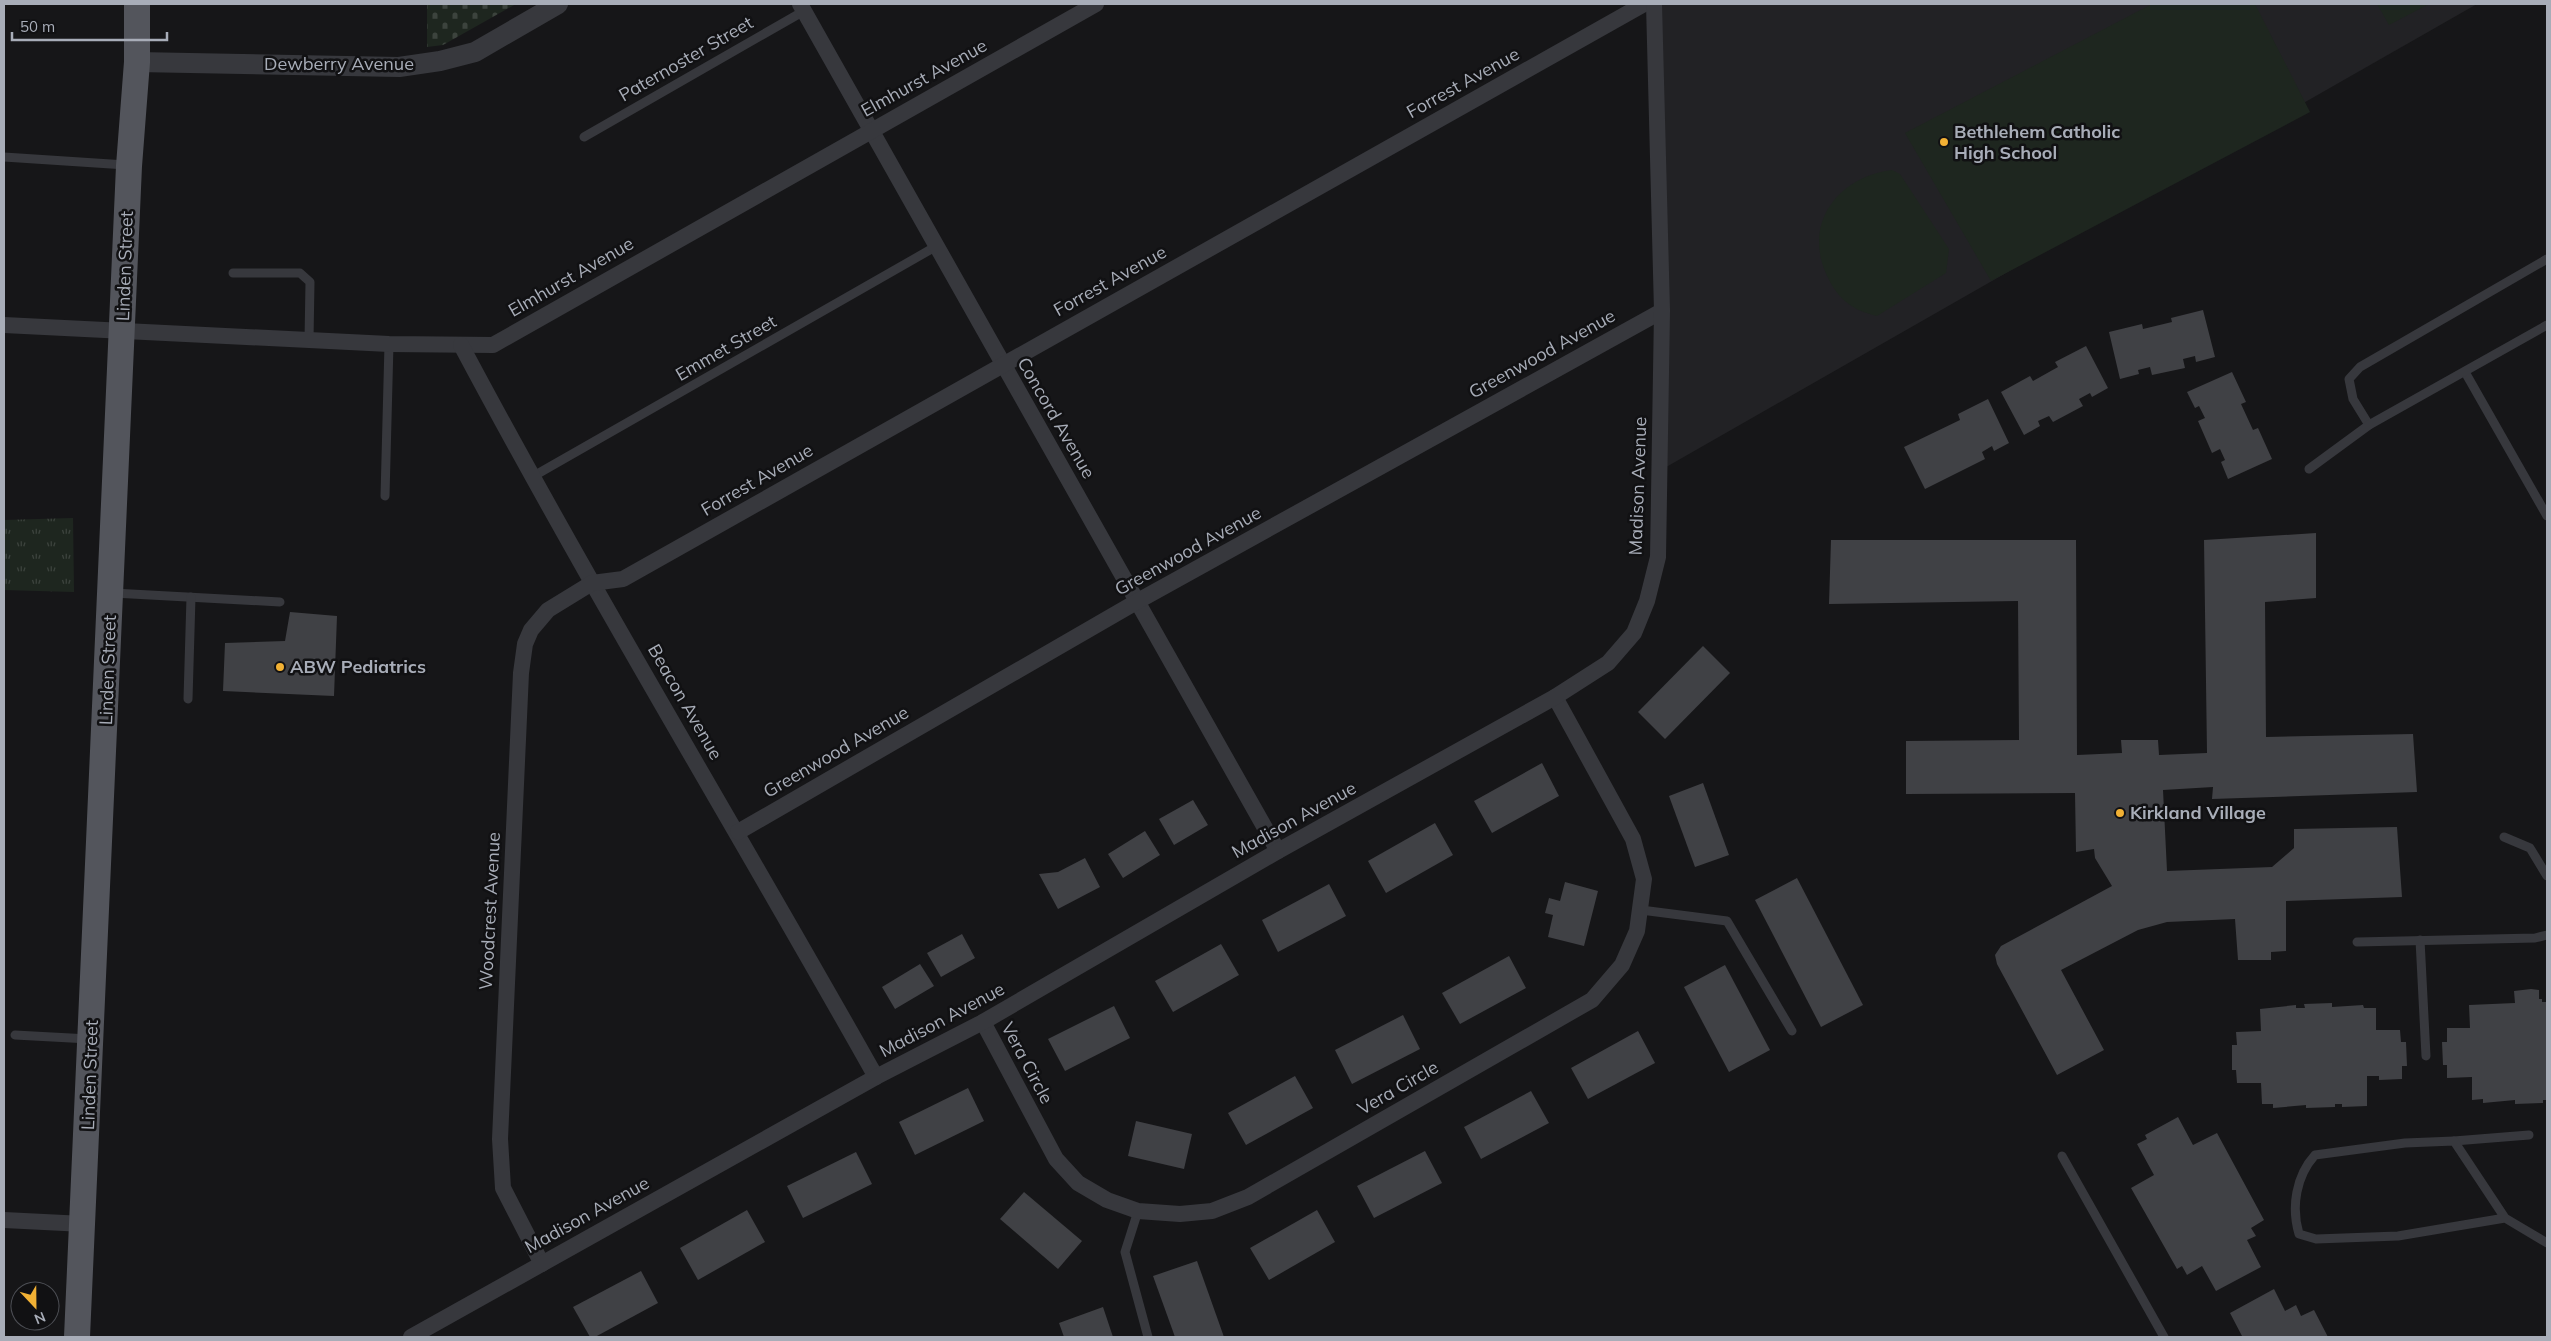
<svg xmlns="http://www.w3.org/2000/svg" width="2551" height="1341" font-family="Mulish,sans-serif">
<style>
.built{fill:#222225}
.grass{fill:url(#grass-tufts)}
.cemetery{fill:url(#cemetery-stones)}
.pitch{fill:#1e261f}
.building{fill:#404145}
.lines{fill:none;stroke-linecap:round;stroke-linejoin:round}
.service{stroke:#37383d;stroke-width:9}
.minor{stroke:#37383d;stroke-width:16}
.tertiary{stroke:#37383d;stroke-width:20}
.primary{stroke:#53555c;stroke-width:26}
.poi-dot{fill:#f2b134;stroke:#111113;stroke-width:2}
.labels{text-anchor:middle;stroke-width:5;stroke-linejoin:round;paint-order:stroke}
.street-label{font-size:18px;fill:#a8adb8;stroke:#111113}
.poi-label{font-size:18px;font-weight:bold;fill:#a8adb8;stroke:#111113;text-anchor:start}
</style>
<defs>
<pattern id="grass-tufts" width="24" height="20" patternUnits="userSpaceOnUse" patternTransform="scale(1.25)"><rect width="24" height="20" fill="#1e261f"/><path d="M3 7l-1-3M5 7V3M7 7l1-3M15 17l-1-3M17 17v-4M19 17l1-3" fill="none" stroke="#3c433d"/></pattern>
<pattern id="cemetery-stones" width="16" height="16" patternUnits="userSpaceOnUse" patternTransform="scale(1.25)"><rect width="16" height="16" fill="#1e261f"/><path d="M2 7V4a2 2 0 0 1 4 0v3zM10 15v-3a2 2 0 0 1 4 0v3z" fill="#3c433d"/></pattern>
</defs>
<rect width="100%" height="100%" fill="#161618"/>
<!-- built -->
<path class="built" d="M1650,4H2477L1661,470Z"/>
<!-- grass -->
<path class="grass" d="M73,518L74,592L4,590V520Z"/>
<!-- cemetery -->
<path class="cemetery" d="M427,4H516L443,45L427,47Z"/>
<!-- pitch -->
<g class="pitch">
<path d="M2152,4H2255L2310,112L1991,281L1905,133Z"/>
<path d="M2377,4H2429L2389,25Z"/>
<path d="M1892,170L1900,174L1949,249L1946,273L1877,316C1850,310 1835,296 1825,271C1804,220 1841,176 1892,170Z"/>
</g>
<!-- building -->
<g class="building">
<path d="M2203,310L2215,357L2196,362L2195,356L2183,359L2185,368L2152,375L2150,367L2138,370L2139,374L2120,379L2109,332L2142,324L2143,329L2172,322L2171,318Z"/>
<path d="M2086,346L2108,388L2092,397L2090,393L2079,399L2083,406L2053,422L2049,416L2038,421L2040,426L2024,435L2001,392L2030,376L2033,381L2058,367L2055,362Z"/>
<path d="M2232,372L2246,402L2241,404L2253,430L2258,428L2272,459L2228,479L2221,462L2225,460L2220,449L2212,453L2198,421L2205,418L2199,406L2195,408L2187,392Z"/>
<path d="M1988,399L2009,443L1994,451L1992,446L1982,452L1985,459L1925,489L1904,447L1960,420L1958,414Z"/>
<path d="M2316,533V598L2265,602L2266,737L2413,734L2417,792L2212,799L2213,787L2163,790L2167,871L2272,867L2294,848V829L2397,827L2402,897L2286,901V951L2271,952V960H2238L2235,919L2167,922L2138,930L2061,970L2104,1050L2057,1075L1997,964L1995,955L2001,946L2112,886L2095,858L2094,849L2076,852L2075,793L1906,794V741L2019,740L2018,601L1829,604L1831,540H2076L2077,755L2122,753L2121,740H2158L2159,755L2207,753L2204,540Z"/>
<path d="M290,612L337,616L334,696L223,691L225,643L285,641Z"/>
<path d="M1703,646L1730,673L1665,739L1638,712Z"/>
<path d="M1542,763L1559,796L1492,833L1474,801Z"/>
<path d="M1703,783L1729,855L1695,867L1669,796Z"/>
<path d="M1193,800L1208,825L1174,845L1159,819Z"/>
<path d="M1435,823L1453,855L1386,893L1368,861Z"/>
<path d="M1145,831L1160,855L1123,878L1108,854Z"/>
<path d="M1085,858L1100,887L1058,909L1039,874L1058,872Z"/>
<path d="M1797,878L1863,1005L1821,1027L1755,900Z"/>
<path d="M1565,882L1598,891L1584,946L1548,937L1553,915L1545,913L1549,898L1560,901Z"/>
<path d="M1329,884L1346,916L1278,952L1262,920Z"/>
<path d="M962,934L975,958L941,977L927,953Z"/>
<path d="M1221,944L1239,975L1173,1012L1155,981Z"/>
<path d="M1509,956L1526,988L1460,1024L1442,993Z"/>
<path d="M920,964L934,986L895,1009L882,987Z"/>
<path d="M1725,965L1770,1050L1729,1072L1684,987Z"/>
<path d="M2531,989L2539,990V999H2542V1002H2547V1100H2543V1103L2515,1104V1100L2483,1103V1099L2472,1100V1077L2447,1078V1065H2443L2442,1042H2447V1028H2470L2469,1005L2515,1003L2514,991Z"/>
<path d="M2332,1003V1007L2363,1005L2364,1008H2376V1030H2400L2401,1042H2406L2407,1066H2402V1079L2379,1080V1076H2367V1106L2342,1107V1104H2335V1107L2306,1108V1105L2273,1108V1104H2262L2261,1083H2237L2236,1070H2232V1045H2237L2236,1032L2261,1031L2260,1009L2296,1005V1008H2305L2304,1004Z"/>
<path d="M1114,1006L1130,1038L1065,1071L1048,1039Z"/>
<path d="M1403,1015L1420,1049L1352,1084L1335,1050Z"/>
<path d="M1638,1031L1655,1063L1588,1099L1571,1068Z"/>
<path d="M1295,1076L1313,1108L1246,1145L1228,1113Z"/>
<path d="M968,1088L984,1121L915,1155L899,1122Z"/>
<path d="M1531,1091L1549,1123L1481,1159L1464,1127Z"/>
<path d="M2178,1117L2193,1145L2217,1133L2264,1220L2251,1228L2256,1236L2247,1240L2261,1267L2216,1291L2202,1266L2187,1275L2182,1266L2177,1269L2131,1188L2154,1175L2137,1144L2147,1139L2145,1135Z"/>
<path d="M1136,1121L1192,1134L1184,1169L1128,1156Z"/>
<path d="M1425,1151L1442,1183L1374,1218L1357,1186Z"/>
<path d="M856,1152L872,1184L803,1218L787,1186Z"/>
<path d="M1024,1192L1082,1241L1058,1269L1000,1219Z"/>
<path d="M747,1210L765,1242L698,1280L680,1248Z"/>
<path d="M1317,1210L1335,1242L1269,1280L1250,1248Z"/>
<path d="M1197,1261L1224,1337H1175L1153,1276Z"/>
<path d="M641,1271L658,1303L595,1337H590L573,1307Z"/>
<path d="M2274,1289L2285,1311L2296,1305L2301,1316L2314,1310L2328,1337H2239L2242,1336L2230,1313Z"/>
<path d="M1103,1307L1113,1337H1064L1059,1323Z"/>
</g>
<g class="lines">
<!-- service -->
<g class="service">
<path d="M584,137L804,11"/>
<path d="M4,157L126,165"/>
<path d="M233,273H300L310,282L309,340"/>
<path d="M2465,372L2547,516"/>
<path d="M2369,425L2353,399L2349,379L2360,367L2547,259"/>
<path d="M2309,469L2369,425L2547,325"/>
<path d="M532,477L935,247"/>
<path d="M385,496L389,344"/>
<path d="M113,593L280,602"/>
<path d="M188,699L191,597"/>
<path d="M2504,837L2530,848L2547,876"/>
<path d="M1641,910L1727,921L1792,1031"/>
<path d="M2420,940L2426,1056"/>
<path d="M2357,942L2535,938L2547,935"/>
<path d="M15,1035L89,1039"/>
<path d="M2454,1141L2529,1135"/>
<path d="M2062,1156L2164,1337"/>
<path d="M1138,1211L1125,1252L1148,1337"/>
<path d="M2505,1218L2398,1236L2316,1239L2299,1234C2291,1207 2296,1176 2315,1155L2405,1143L2454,1141L2505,1218L2547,1243"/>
</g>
<!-- minor -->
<g class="minor">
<path d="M800,4L1278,851"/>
<path d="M4,325L389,344L493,345L1096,4"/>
<path d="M461,345C593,593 739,833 876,1077"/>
<path d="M738,832L1138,601L1662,311"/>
<path d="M983,1022L1056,1159L1078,1183L1107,1200L1138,1211L1180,1214L1212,1211L1248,1197L1592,1000L1622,965L1637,931L1644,879L1633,839L1555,697"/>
<path d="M4,1220L84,1224"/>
<path d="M542,1264L503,1188L500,1139L521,673L525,644L531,630L548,610L592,583L623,579L1644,4"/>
<path d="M411,1337L876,1077L983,1022L1278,851L1555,697L1608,663L1634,633L1647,601L1658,557L1662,311L1654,4"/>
</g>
<!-- tertiary -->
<path class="tertiary" d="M137,62L399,67L440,61L475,52L558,4"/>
<!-- primary -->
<path class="primary" d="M77,1337L129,166L137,62V4"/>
</g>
<!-- markers -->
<g class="poi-dot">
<circle cx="1944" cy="142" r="5"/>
<circle cx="280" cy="667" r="5"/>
<circle cx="2120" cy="813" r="5"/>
</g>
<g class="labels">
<!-- street labels -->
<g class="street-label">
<text transform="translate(686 59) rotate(-30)" y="6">Paternoster Street</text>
<text x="339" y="70">Dewberry Avenue</text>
<text transform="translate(924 78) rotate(-29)" y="6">Elmhurst Avenue</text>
<text transform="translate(1463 83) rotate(-29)" y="6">Forrest Avenue</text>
<text transform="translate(125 266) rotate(-88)" y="6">Linden Street</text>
<text transform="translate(571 277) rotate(-30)" y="6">Elmhurst Avenue</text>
<text transform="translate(1110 281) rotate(-29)" y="6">Forrest Avenue</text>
<text transform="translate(726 348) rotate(-30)" y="6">Emmet Street</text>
<text transform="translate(1542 354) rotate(-29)" y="6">Greenwood Avenue</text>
<text transform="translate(1056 418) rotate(60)" y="6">Concord Avenue</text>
<text transform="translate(757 480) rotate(-30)" y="6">Forrest Avenue</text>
<text transform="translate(1638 486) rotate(-88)" y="6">Madison Avenue</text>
<text transform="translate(1188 551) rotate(-29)" y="6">Greenwood Avenue</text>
<text transform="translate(108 670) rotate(-88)" y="6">Linden Street</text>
<text transform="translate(685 702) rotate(60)" y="6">Beacon Avenue</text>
<text transform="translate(836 752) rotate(-30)" y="6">Greenwood Avenue</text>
<text transform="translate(1294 820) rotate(-29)" y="6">Madison Avenue</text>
<text transform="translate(490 911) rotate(-87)" y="6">Woodcrest Avenue</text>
<text transform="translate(942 1020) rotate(-28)" y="6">Madison Avenue</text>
<text transform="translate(1027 1063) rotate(62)" y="6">Vera Circle</text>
<text transform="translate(90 1075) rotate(-88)" y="6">Linden Street</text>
<text transform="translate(1398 1088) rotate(-30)" y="6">Vera Circle</text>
<text transform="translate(587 1215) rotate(-29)" y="6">Madison Avenue</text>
</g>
<!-- poi labels -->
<g class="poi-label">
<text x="1954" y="138">Bethlehem Catholic<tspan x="1954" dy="21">High School</tspan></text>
<text x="290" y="673">ABW Pediatrics</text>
<text x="2130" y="819">Kirkland Village</text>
</g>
</g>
<!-- border -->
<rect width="2551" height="1341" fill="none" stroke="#a8adb8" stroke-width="10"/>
<!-- north arrow -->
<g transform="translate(35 1306) rotate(158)"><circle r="24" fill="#111113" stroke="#4d4f55"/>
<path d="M0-4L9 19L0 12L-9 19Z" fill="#f2b134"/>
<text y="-8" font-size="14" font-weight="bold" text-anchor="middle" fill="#a8adb8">N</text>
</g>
<!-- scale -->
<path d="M12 32v8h155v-8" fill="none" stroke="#a8adb8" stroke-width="2.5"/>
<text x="20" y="32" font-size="15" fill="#a8adb8" stroke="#111113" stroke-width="4" paint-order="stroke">50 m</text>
</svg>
